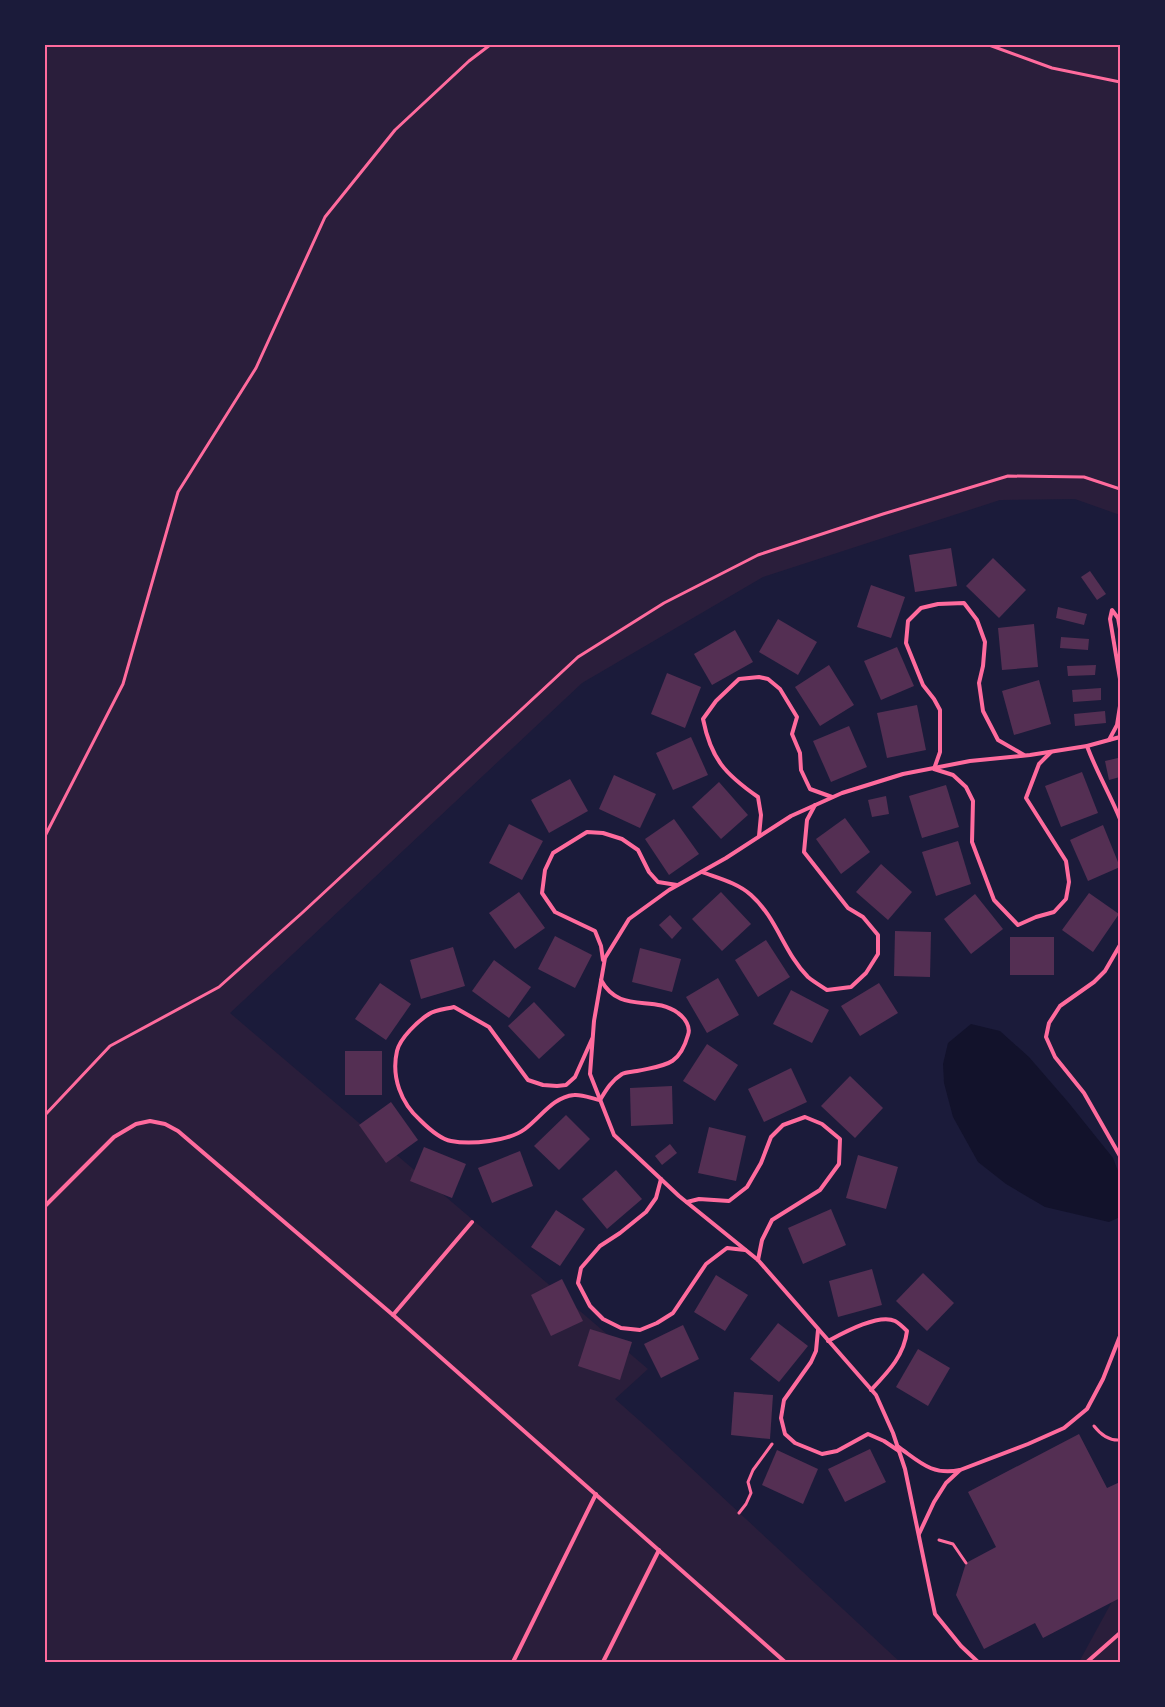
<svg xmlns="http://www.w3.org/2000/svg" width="1165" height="1707" font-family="'Libre Baskerville',serif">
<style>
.green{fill:#2a1e3b}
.water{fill:#12122b}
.building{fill:#542f53}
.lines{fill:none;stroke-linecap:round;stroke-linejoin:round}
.path{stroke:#ff6b9d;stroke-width:3}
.service{stroke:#ff6b9d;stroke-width:4}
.neatline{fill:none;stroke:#ff6b9d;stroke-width:2}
</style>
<rect width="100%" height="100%" fill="#1b1b3a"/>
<!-- green -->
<g class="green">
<path d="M45,45H1120V515L1075,499L1000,500L763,577L582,683L230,1013L648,1369L615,1399L649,1429L900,1662H45Z"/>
<path d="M1120,1587V1662H1079Z"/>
</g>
<!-- water -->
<path class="water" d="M971,1024L1000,1031L1029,1057L1068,1102L1113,1158L1120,1176V1217L1109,1222L1045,1207L1006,1184L978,1162L953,1117L944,1083L943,1064L948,1043Z"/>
<!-- building -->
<g class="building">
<path d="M951,548L957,586L915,592L909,555Z"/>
<path d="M993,558L1026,590L999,618L966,586Z"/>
<path d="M1090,571L1106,594L1097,600L1081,577Z"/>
<path d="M871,585L905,597L891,638L857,627Z"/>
<path d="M1058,607L1087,614L1084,625L1056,618Z"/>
<path d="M778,619L817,642L798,675L759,652Z"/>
<path d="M1034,624L1038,667L1002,670L998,628Z"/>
<path d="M735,630L753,662L712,685L694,654Z"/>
<path d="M1061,637L1089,639L1088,650L1060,648Z"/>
<path d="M897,647L914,686L881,700L864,661Z"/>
<path d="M829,665L854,705L820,726L795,687Z"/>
<path d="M1096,665L1095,675L1068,676L1067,666Z"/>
<path d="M667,673L701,687L685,728L651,714Z"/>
<path d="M1039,680L1051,724L1014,735L1002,691Z"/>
<path d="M1101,688V700L1073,702L1072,690Z"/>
<path d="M917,705L926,750L887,758L877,713Z"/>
<path d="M1105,711L1106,723L1075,726L1074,714Z"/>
<path d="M849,726L867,767L831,782L813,741Z"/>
<path d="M691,737L708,775L673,790L656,753Z"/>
<path d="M1118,758L1120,777L1109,780L1105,761Z"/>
<path d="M1082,772L1098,813L1061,827L1045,786Z"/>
<path d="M614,775L656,794L640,828L599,809Z"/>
<path d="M570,779L588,811L549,833L531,800Z"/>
<path d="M719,782L748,815L721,839L692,807Z"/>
<path d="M946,785L959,827L922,838L909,796Z"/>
<path d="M886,796L889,814L872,817L868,800Z"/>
<path d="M845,818L870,852L841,874L816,839Z"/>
<path d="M674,819L699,854L669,875L645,839Z"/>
<path d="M509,824L543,841L522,880L489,863Z"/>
<path d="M1103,825L1120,867L1088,881L1070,840Z"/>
<path d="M958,841L971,884L936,896L922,852Z"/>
<path d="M881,864L912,892L888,920L856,892Z"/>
<path d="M519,892L545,928L515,949L489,913Z"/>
<path d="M721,892L751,924L722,951L692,919Z"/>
<path d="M1089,893L1119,914L1093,952L1062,930Z"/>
<path d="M975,894L1003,929L971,954L944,919Z"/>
<path d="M670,915L682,928L672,939L659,925Z"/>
<path d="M895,931L931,932L930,977L894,976Z"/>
<path d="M555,936L592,955L575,988L538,969Z"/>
<rect x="1010" y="937" width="44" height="38"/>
<path d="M766,940L790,977L758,997L735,960Z"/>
<path d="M453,947L465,986L421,999L410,960Z"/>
<path d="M640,948L681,959L672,992L632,982Z"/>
<path d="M494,960L531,987L509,1018L472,991Z"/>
<path d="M718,978L739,1015L707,1033L686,997Z"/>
<path d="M380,983L411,1004L386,1040L355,1019Z"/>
<path d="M879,983L898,1013L860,1036L841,1006Z"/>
<path d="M791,990L829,1010L812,1043L773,1024Z"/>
<path d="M534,1002L565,1035L539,1059L508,1026Z"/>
<path d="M707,1044L738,1065L715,1101L683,1081Z"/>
<rect x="345" y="1051" width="37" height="44"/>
<path d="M791,1068L807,1102L764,1122L748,1089Z"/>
<path d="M850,1076L883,1108L855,1138L821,1106Z"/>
<path d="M672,1086L673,1124L631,1126L630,1088Z"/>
<path d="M391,1102L418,1140L386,1163L359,1125Z"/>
<path d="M566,1115L590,1139L559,1170L534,1146Z"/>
<path d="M709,1127L746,1136L736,1181L698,1173Z"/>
<path d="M670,1144L677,1153L662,1165L655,1156Z"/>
<path d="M424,1147L466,1164L452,1198L410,1181Z"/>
<path d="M520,1151L533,1186L492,1203L478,1168Z"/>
<path d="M858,1155L898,1167L886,1209L846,1198Z"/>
<path d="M616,1170L642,1199L607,1229L582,1199Z"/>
<path d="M831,1209L846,1245L803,1264L788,1228Z"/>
<path d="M556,1210L585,1229L560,1266L531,1247Z"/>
<path d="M872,1269L882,1305L838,1317L829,1281Z"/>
<path d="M923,1273L954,1303L927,1331L896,1301Z"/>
<path d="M716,1275L748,1295L725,1331L694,1312Z"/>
<path d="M562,1279L583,1321L551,1336L531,1295Z"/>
<path d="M778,1323L808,1346L779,1382L750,1359Z"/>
<path d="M683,1325L699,1359L661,1378L644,1344Z"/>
<path d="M590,1329L632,1342L620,1380L578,1366Z"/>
<path d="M918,1349L950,1368L928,1406L896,1387Z"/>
<path d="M734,1392L773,1395L770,1439L731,1435Z"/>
<path d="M1079,1434L1107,1488L1120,1482V1598L1043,1638L1035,1623L984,1649L956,1595L966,1563L996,1547L968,1492Z"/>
<path d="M870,1449L886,1482L845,1502L828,1469Z"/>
<path d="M777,1450L818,1469L803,1504L762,1485Z"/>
</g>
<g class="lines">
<!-- path -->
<g class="path">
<path d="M989,45L1052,68L1120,82"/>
<path d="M45,836L123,684L178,492L256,368L325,217L395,130L469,61L490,45"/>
<path d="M45,1115L110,1046L219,987L302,913L578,657L664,603L758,555L883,514L1008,476L1084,477L1120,489"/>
<path d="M1094,1426C1101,1435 1109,1441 1120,1440"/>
<path d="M739,1513L746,1504L751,1493L748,1482L753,1470L772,1444"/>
<path d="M939,1540L953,1544L966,1563"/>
</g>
<!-- service -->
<g class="service">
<path d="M1120,629L1118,618L1112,610L1110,619L1120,679"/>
<path d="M1109,740L1117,725L1120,706"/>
<path d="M1087,746C1096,771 1110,794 1120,819"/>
<path d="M1024,755L998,740L983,711L979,683L983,666L985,642L977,620L964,603L938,604L921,608L908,621L906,643L923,685L934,699L940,710V752L934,769L953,775L966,787L973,801L972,842L994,900L1018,925L1036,917L1054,912L1066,899L1069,882L1066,861L1026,798L1039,764L1051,752"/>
<path d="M759,836L761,815L758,797C725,774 711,759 703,719L716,701L739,679L759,677L768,679L780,689L797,717L792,734L800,753L801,770L810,789L832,797"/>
<path d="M702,872C718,878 738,883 751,895C777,918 784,953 808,977C814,982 821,986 827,990L851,987L866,973L878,954V935L863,917L848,908L804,852L807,820L815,805"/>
<path d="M1120,945L1105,971L1094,982L1060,1006L1049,1023L1046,1037L1055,1057L1084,1093L1120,1156"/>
<path d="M603,960L601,946L595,931L555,912L542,893L545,870L553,853L587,832L603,833L622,839L638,850L649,872L658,882L677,885"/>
<path d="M592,1039L575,1077L566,1085L557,1086L543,1085L528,1080L489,1027L454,1007C446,1009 435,1010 429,1014C418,1021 400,1038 397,1051C391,1077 401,1103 420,1120C428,1128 440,1139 451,1141C471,1145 509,1141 525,1129C541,1117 553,1097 574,1095C582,1094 593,1099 600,1100C606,1090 611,1081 622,1074C626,1072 632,1072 637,1071C664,1065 679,1067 688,1035C691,1027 685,1018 678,1013C653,994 620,1015 601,980"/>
<path d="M661,1179L656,1198L646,1212L620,1233L600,1246L581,1268L578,1283L590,1306L603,1319L621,1328L640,1330L657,1323L673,1313L706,1264L727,1248L745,1250"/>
<path d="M687,1202L699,1199L729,1201L747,1187L761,1163L771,1137L783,1125L805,1117L822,1124L840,1139L839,1164L820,1190L772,1220L762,1240L758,1260"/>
<path d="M45,1206L114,1137L136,1124L150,1121L165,1124L178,1131L393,1315L785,1662"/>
<path d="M393,1315L472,1222"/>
<path d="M818,1330L816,1351L811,1362L784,1400L781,1418L785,1434L795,1443L822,1454L837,1451L868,1434L884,1441L899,1451"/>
<path d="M828,1341C843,1333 879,1313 895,1321C899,1323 904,1328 907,1331C904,1356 888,1372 871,1390"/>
<path d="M897,1446C919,1461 931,1476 960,1470"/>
<path d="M919,1534L934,1502L946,1483L960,1470L1028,1444L1064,1428L1087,1409L1103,1379L1120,1336"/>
<path d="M513,1662L596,1494"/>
<path d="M603,1662L659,1550"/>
<path d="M978,1662L961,1646L935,1614L905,1469L893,1433L876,1395L758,1260L679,1196L614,1135L590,1074L594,1021L605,958L629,919L669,890L726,858L791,816L842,793L903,774L970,761L1030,755L1087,746L1120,737"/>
<path d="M1087,1662L1120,1633"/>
</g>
</g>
<!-- border -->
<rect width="1165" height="1707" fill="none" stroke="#1b1b3a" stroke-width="92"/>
<rect x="46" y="46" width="1073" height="1615" class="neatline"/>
</svg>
